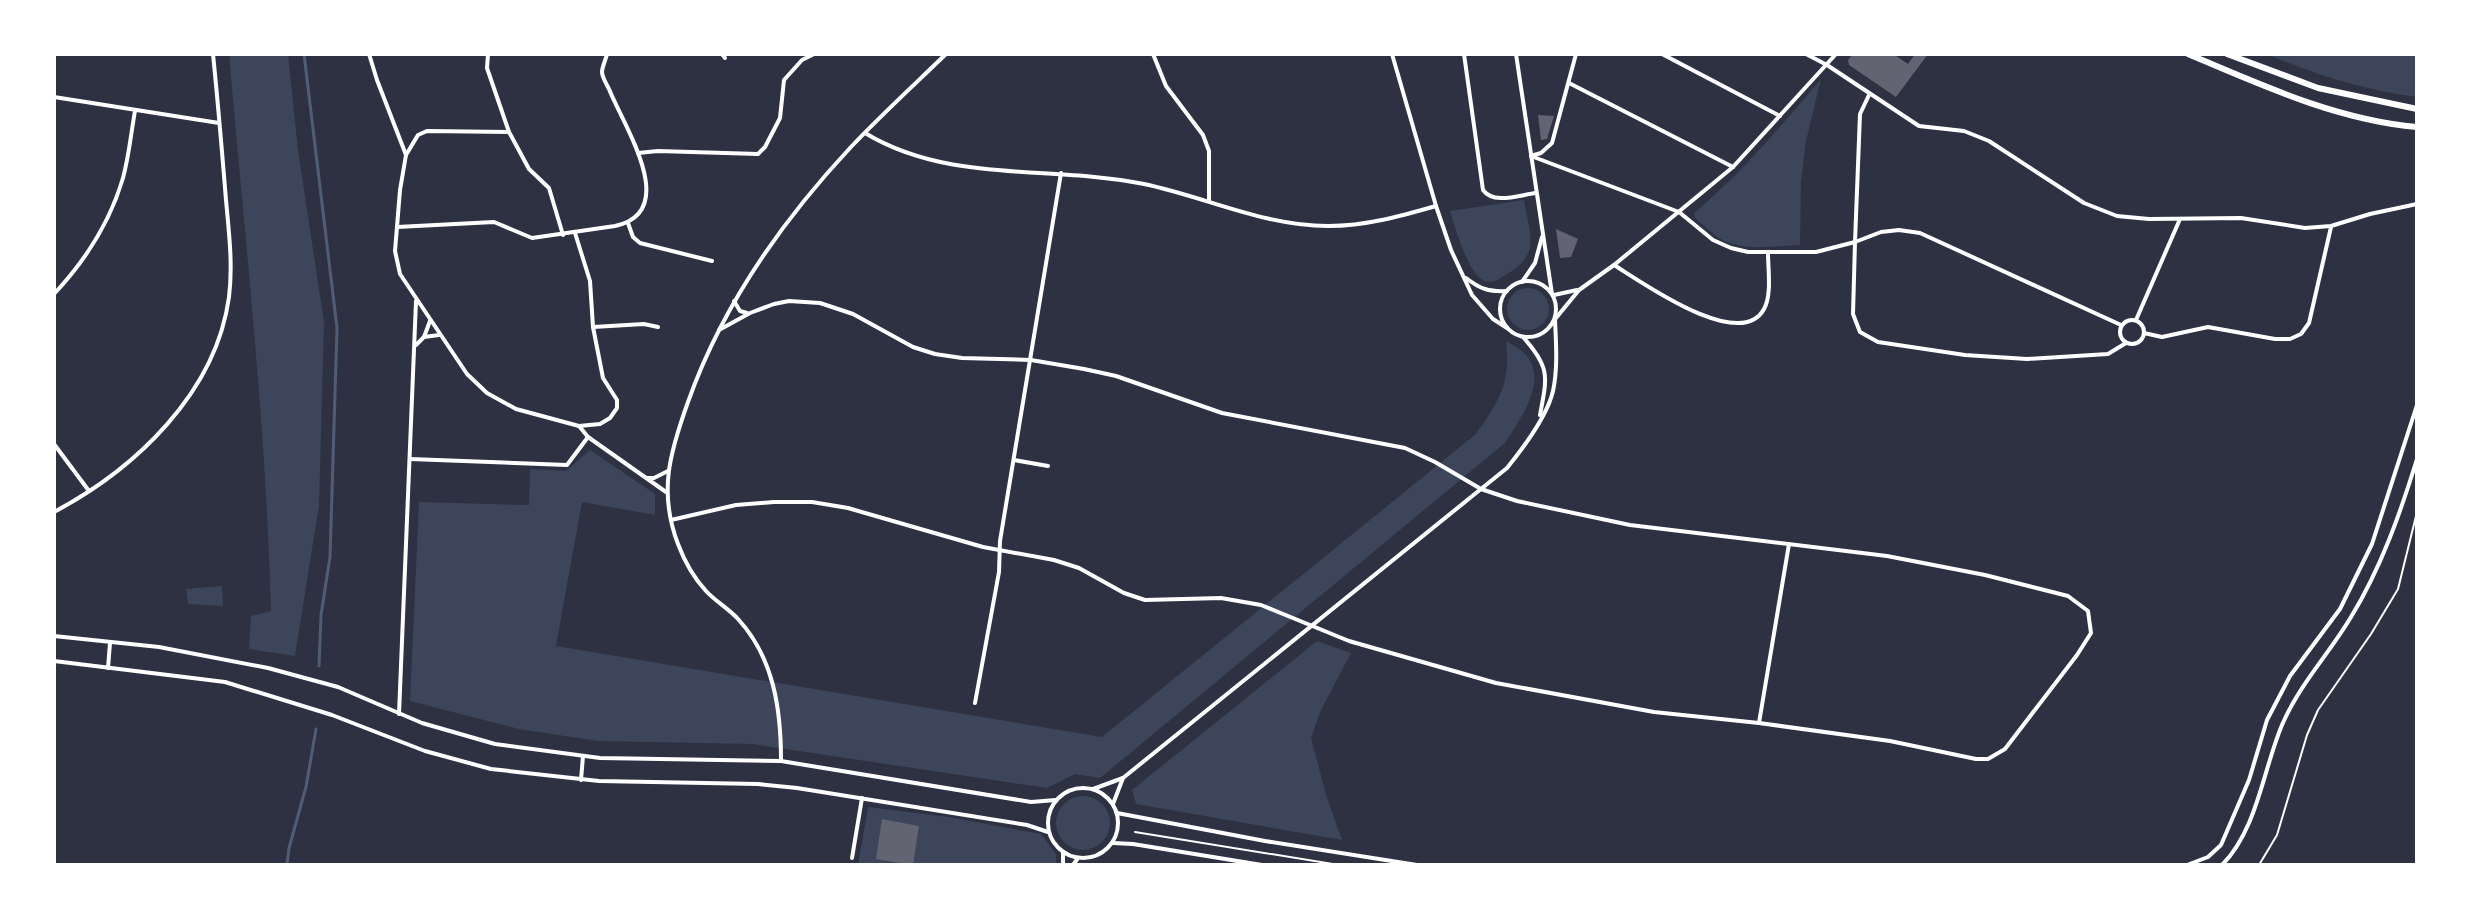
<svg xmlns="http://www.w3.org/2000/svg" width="2471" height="919" font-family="'DejaVu Sans',sans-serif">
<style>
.green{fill:#3c4559}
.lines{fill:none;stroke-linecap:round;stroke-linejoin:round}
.stream{stroke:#4f5d75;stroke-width:3}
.building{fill:#626471}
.path{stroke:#fff;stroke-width:2}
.minor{stroke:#fff;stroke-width:4}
.secondary{stroke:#fff;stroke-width:6}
</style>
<rect width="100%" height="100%" fill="#2d3142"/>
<!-- green -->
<g class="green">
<path d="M229,54H288L298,150L324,322L319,505L295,656L249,649L251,616L271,611C266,425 245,239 229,54Z"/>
<path d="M2267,54H2414L2417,56V97C2365,90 2315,75 2267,54Z"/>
<path d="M1821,79L1806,141L1801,182L1800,245C1775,246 1741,252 1719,238C1711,233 1703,224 1695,218L1694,213C1742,173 1781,126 1821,79Z"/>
<path d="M1524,200C1530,237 1542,254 1504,276C1497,281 1489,285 1481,279C1467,269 1455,228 1450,211Z"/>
<circle cx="1528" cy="309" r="21"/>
<path d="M1506,341C1511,344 1517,347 1522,351C1552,377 1520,419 1505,443L1100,778L1075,774L1047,788L752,744L597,741L519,729L410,701L419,502L529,505L530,469L566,471L590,450L655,494V515L582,502L556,646L1102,737L1476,434C1499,401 1511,383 1506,341Z"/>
<path d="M222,586L223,606L188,604L186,589Z"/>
<path d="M1317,641L1351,653L1320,712L1311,738L1327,798L1342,840L1136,804L1132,790Z"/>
<circle cx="1083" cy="823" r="27"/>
<path d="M868,807L949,817L1041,834L1056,854V865H858Z"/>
</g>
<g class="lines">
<!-- stream -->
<g class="stream">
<path d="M304,54L337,328L330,557L321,615L319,666"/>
<path d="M287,865L289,848L306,787L316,729"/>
</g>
</g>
<!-- building -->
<g class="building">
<path d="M1853,54H1893L1908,64L1915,54H1928L1896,97L1849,65L1848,60Z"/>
<path d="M1538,115L1554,116L1547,139L1541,140Z"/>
<path d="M1556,229L1578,239L1571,257L1560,258Z"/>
<path d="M882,819L919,826L913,865L876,859Z"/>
</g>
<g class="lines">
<!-- path -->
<g class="path">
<path d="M1135,832L1339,865"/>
<path d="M2259,865L2277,835L2307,735L2318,710L2371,634L2398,589L2417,512"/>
</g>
<!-- minor -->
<g class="minor">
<path d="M369,54L377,80L406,155"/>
<path d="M488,54L487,68L509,132L529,169L549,188L563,235"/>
<path d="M722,54L725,58"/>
<path d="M1153,54L1166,86L1203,135L1209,151V201"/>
<path d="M1392,54L1436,206L1451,250L1472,295L1493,319L1507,328"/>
<path d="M1464,54L1483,190C1494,205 1519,195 1536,193"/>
<path d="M1516,54L1552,294"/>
<path d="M1662,54L1780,116"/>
<path d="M1806,54L1827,65L1919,126L1964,131L1989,141L2084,203L2117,216L2149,219L2241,218L2305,228L2331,226L2370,214L2417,204"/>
<path d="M1569,83L1733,167"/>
<path d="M1869,95L1860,114L1855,242L1853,314L1860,332L1878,342L1965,355L2027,359L2108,354L2126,343"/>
<path d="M54,97L219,123"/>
<path d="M509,132L427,131L418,135L406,155L400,190L395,251L400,274L467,374L487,393L516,409L579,426L600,424L610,418L617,408V400L603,378L593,327L590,281L575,233"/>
<path d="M865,133C949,184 1051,165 1144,184C1206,197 1264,226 1328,226C1366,226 1401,216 1436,206"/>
<path d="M638,153L658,151L758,154L765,147L780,118L784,80L802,60L814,54"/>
<path d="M1534,155L1541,153L1552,143L1576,54"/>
<path d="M1531,156L1679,212L1713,240L1731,248L1748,252H1816L1855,242L1881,232L1899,230L1920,233L2121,325"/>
<path d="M628,223L633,237L640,243L712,261"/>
<path d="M397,227L494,222L532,238L615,226C682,212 623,125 609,89C607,85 602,77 602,72C602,67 606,59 607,54"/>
<path d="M1614,265C1640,281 1740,353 1764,309C1772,295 1768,269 1768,253"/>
<path d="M1466,278C1480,289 1489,292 1507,291"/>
<circle cx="1528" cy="309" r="28"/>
<path d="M1522,282L1535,263L1542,237"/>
<path d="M54,294C85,261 110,222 123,178C129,156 131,133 135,111"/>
<path d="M1554,295L1577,290"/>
<path d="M734,301L740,311L747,313"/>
<path d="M1556,318L1579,290L1614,265L1733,167L1836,54"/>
<circle cx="2132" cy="332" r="12"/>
<path d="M2136,320L2180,219"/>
<path d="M593,327L644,324L658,327"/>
<path d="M2144,333L2162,337L2208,327L2275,339H2290L2301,334L2309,323L2331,227"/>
<path d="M424,337L439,335"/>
<path d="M1523,337C1551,368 1547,377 1540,415"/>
<path d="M416,345L424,337L430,321"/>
<path d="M579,426L588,437L666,492"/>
<path d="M54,444L89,491"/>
<path d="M410,459L567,465L588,437"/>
<path d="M1014,460L1048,466"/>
<path d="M647,478H654L668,471"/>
<path d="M54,512C135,469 216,393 229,297C233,265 229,233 226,200C222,151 218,103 213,54"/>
<path d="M671,520L736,505L774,502H812L848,508L983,547L1054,560L1079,568L1124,593L1145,600L1221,598L1261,605L1349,641L1496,683L1654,712L1759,723L1890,741L1976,759H1988L2005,749L2077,655L2091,633L2088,611L2068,596L1985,575L1887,556L1630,525L1517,501L1481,489L1435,462L1405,448L1222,413L1116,376L1084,369L1031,360L962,358L935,354L913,347L853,314L820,303L789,301L774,304L750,313L719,330"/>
<path d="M54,636L159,647L268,668L338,687L422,723L495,744L600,758L781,761L1031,802L1056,800"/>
<path d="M54,661L225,682L332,715L425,751L491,769L599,781L758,784L797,788L1027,825L1048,832"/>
<path d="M108,668L110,643"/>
<path d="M975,703L999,572L1000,541L1061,173"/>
<path d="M399,714L416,301"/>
<path d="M1759,723L1789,544"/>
<path d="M781,760C781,710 774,658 738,619C728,608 715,601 706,591C694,578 684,560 678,544C658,492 670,452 688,402C722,306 781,222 850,148C881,115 914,85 946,54"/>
<path d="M581,780L583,756"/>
<circle cx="1083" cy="823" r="35"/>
<path d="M1093,789L1123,778L1507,468C1524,447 1547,417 1553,391C1558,368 1556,343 1555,320"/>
<path d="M1113,804L1123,778"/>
<path d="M1117,813L1265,841L1417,865"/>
<path d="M1113,843L1133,844L1262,865"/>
<path d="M1063,852V865"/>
<path d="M852,858L862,798"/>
<path d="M1073,865L1078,858"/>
<path d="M2187,865L2208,857L2221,845L2249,780L2267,720L2290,676L2340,609L2372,544L2417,405"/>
<path d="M2222,865C2257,830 2263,770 2282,725C2299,685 2329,654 2351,617C2381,568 2400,514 2417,459"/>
</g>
<!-- secondary -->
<g class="secondary">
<path d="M2188,54C2261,85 2337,120 2417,127"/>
<path d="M2227,54L2318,88L2417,109"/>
</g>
</g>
<!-- border -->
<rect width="2471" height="919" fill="none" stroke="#ffffff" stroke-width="112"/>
</svg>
